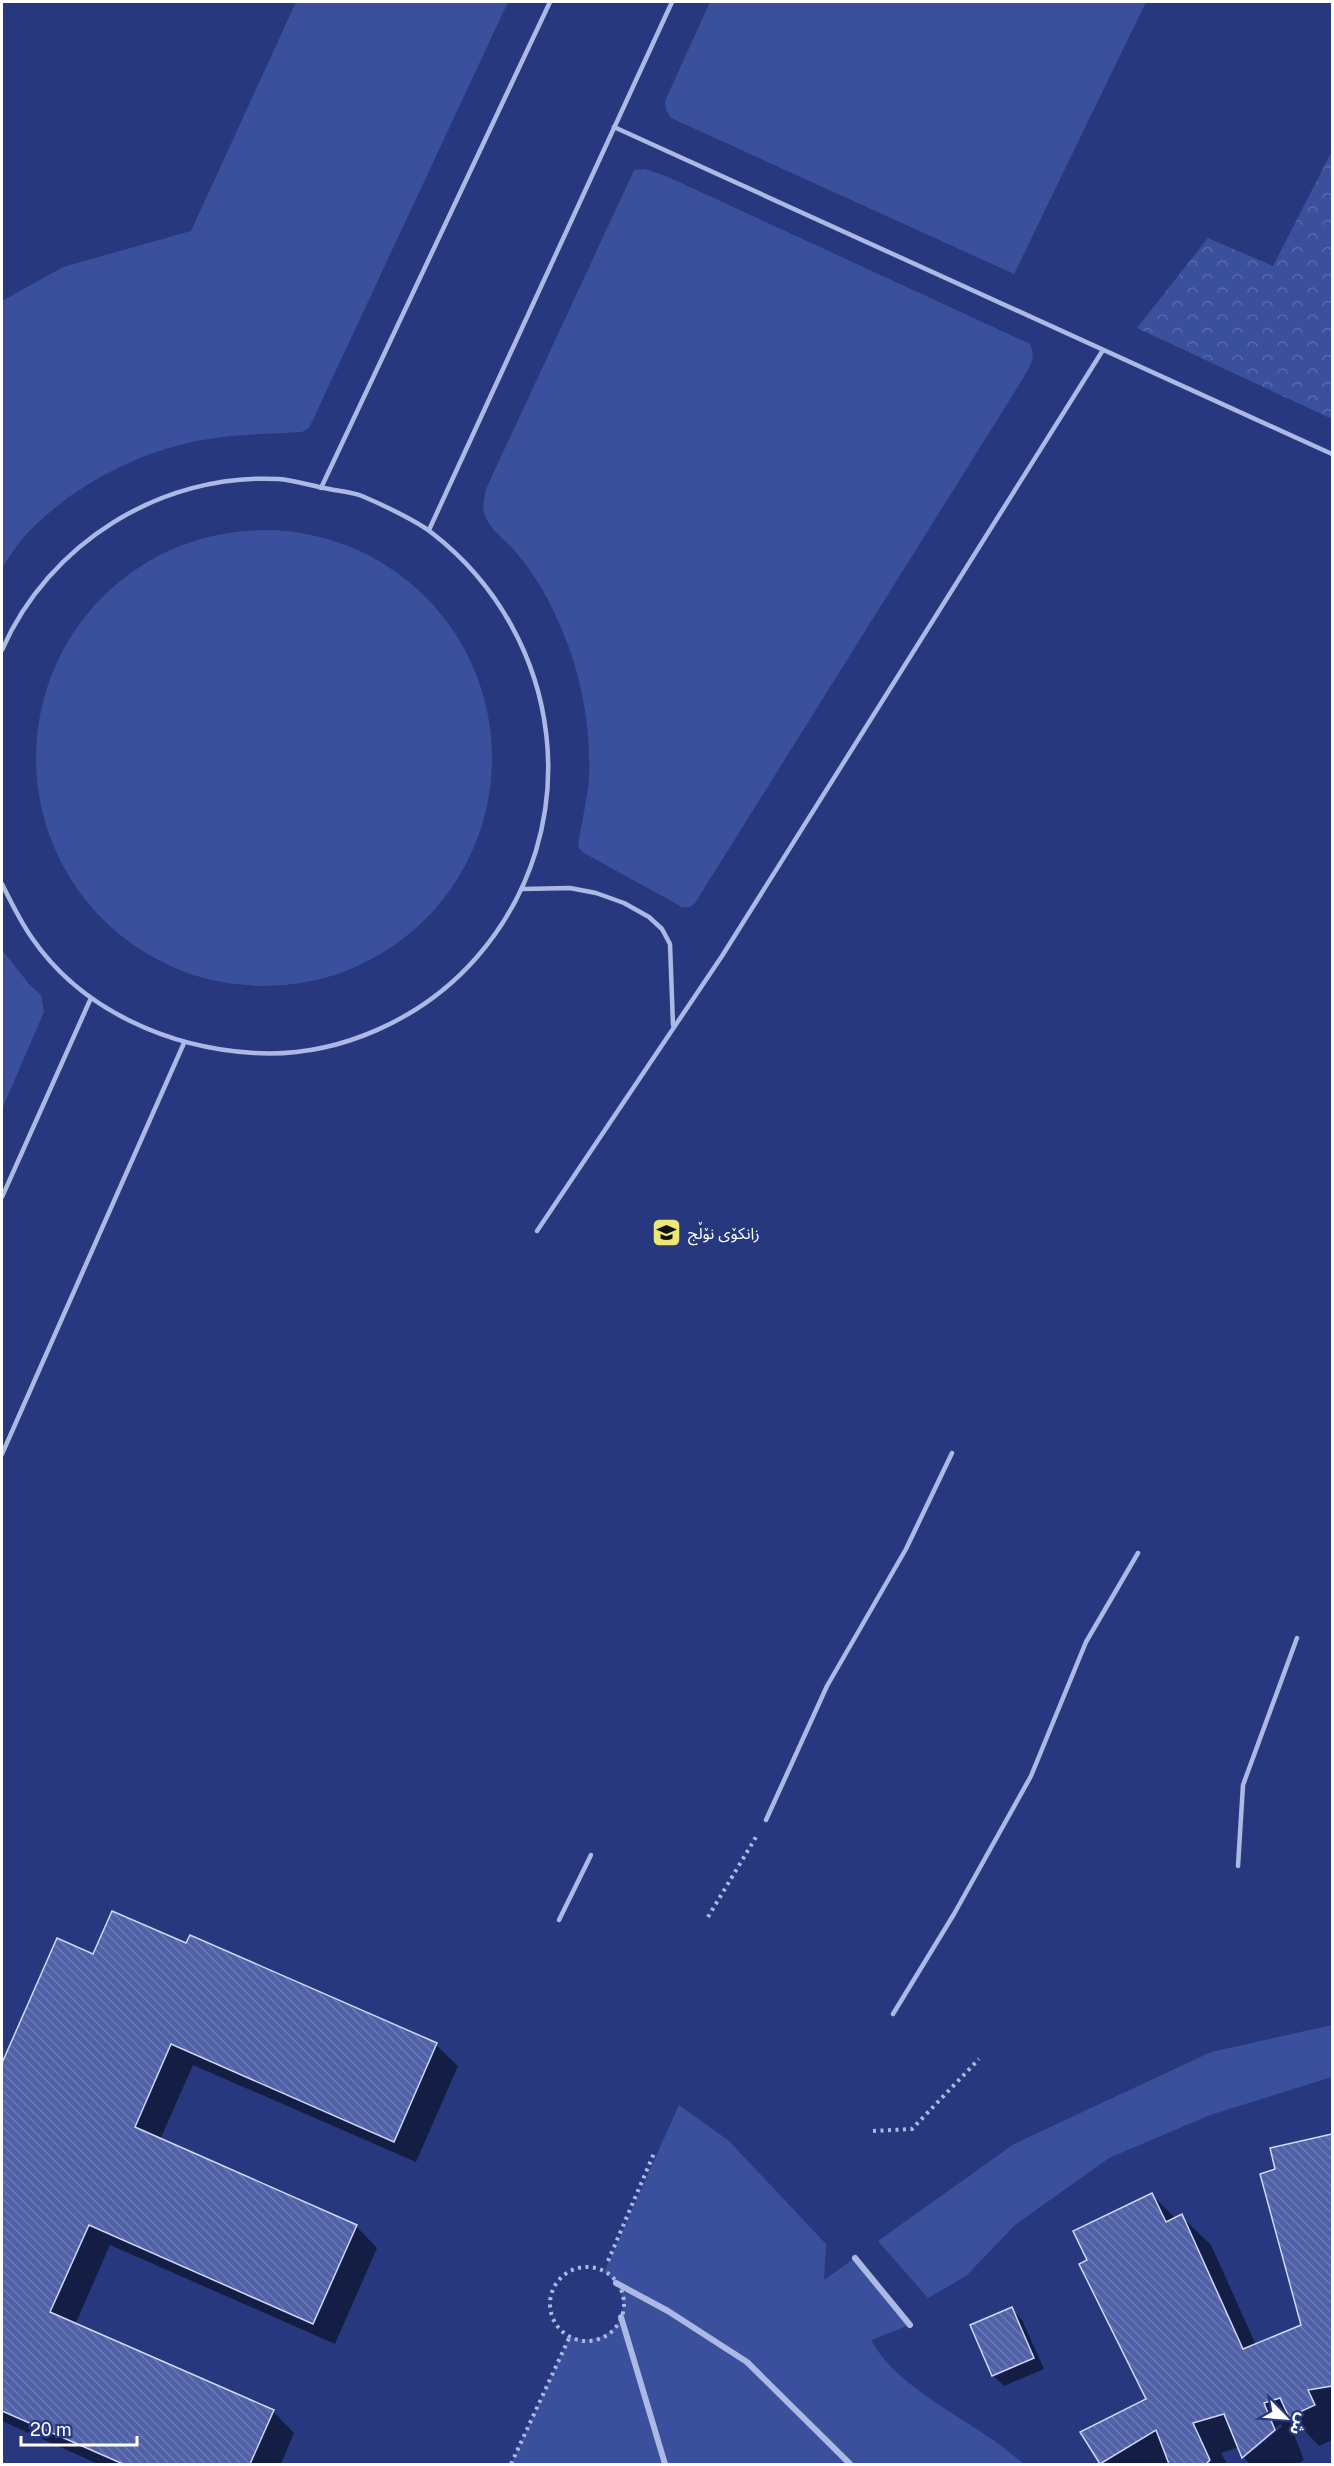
<svg xmlns="http://www.w3.org/2000/svg" width="1334" height="2466" font-family="'Public Sans','Noto Sans Arabic',sans-serif">
<style>
.grass{fill:#3b509c}
.forest{fill:url(#forest-crowns)}
.shadow{fill:#0007;fill-rule:evenodd}
.building{fill:url(#building-back-hatch);stroke:#d0d8f4;stroke-width:1.5}
.lines{fill:none;stroke-linecap:round;stroke-linejoin:round}
.path{stroke:#adb9e5;stroke-width:4;stroke-dasharray:3 4.5;stroke-linecap:butt}
.lane{stroke:#adb9e5;stroke-width:4.5}
.street{stroke:#adb9e5;stroke-width:6}
.labels{text-anchor:middle;stroke-width:4.5;stroke-linejoin:round;paint-order:stroke}
.poi-label{font-size:16px;fill:#fff;stroke:#27387e;text-anchor:start}
</style>
<defs>
<pattern id="forest-crowns" width="20" height="18" patternUnits="userSpaceOnUse" patternTransform="scale(1.5)"><rect width="20" height="18" fill="#3b509c"/><path d="M2 6a3 3 0 1 1 6 0M12 15a3 3 0 1 1 6 0" fill="none" stroke="#586aab"/></pattern>
<pattern id="building-back-hatch" width="6" height="6" patternUnits="userSpaceOnUse" patternTransform="scale(1.5)"><rect width="6" height="6" fill="#5061a7"/><path d="M-1 5l2 2M0 0l6 6M5-1l2 2" fill="none" stroke="#6a79b4"/></pattern>
</defs>
<rect width="100%" height="100%" fill="#27387e"/>
<!-- grass -->
<g class="grass">
<path d="M296,2H508L309,428L302,432C267,434 231,434 197,441C133,454 67,489 23,538C15,547 9,558 2,568V301L63,267L191,231Z"/>
<path d="M710,2H1146L1014,274L671,118L666,110L665,101Z"/>
<path d="M645,169L666,176L1030,344C1036,357 1031,365 1024,377L695,903L690,907H682L584,853L578,847C581,824 587,802 589,778C591,729 582,676 562,630C551,603 535,574 515,551C506,540 487,528 484,512C482,506 485,496 486,489L630,179L634,170Z"/>
<circle cx="264" cy="758" r="228"/>
<path d="M2,950L29,984L41,995L44,1012L2,1109Z"/>
<path d="M1332,2025V2077L1210,2115L1109,2158L1015,2225L966,2276L928,2298L878,2241L1014,2144L1211,2052Z"/>
<path d="M679,2105L729,2141L826,2244L824,2280L855,2258L910,2325L871,2340C893,2381 949,2410 987,2436C1000,2444 1012,2455 1024,2464H511L570,2336C595,2348 629,2328 622,2298C620,2286 612,2279 604,2272Z"/>
</g>
<!-- forest -->
<path class="forest" d="M1332,151V419L1137,328L1208,238L1273,266Z"/>
<!-- shadow -->
<g class="shadow">
<path d="M187,1945L436,2045L458,2066L416,2162L193,2065L160,2140L356,2226L377,2248L335,2344L110,2245L75,2325L273,2411L294,2433L281,2464H98L2,2421V2065H3L94,1956Z"/>
<path d="M1332,2136V2440L1319,2446L1303,2429L1293,2432L1304,2460L1298,2464H1250L1243,2457L1239,2447L1221,2453L1227,2464H1103L1082,2433L1148,2399L1089,2261L1152,2195L1176,2219L1181,2216L1211,2245L1256,2345L1303,2326L1272,2149ZM1280,2424L1282,2426L1254,2450V2446Z"/>
<path d="M1011,2309L1022,2320L1044,2369L1004,2386L993,2375Z"/>
</g>
<!-- building -->
<g class="building">
<path d="M112,1911L186,1943L190,1935L437,2043L394,2142L171,2044L135,2127L357,2225L313,2324L89,2225L50,2312L274,2410L250,2464H123L2,2411V2063L57,1938L93,1954Z"/>
<path d="M1332,2134V2386L1308,2390L1315,2405L1289,2417L1280,2398L1264,2403L1275,2430L1242,2458L1224,2414L1193,2423L1210,2460L1206,2464H1169L1156,2430L1100,2464L1080,2432L1146,2399L1079,2264L1087,2260L1073,2231L1152,2193L1166,2222L1182,2214L1243,2349L1301,2325L1260,2174L1275,2169L1270,2148Z"/>
<path d="M1012,2307L1034,2358L992,2376L970,2325Z"/>
</g>
<g class="lines">
<!-- path -->
<g class="path">
<path d="M708,1917L756,1837"/>
<path d="M873,2131L912,2129L979,2059"/>
<path d="M608,2261L655,2151"/>
<circle cx="587" cy="2304" r="37"/>
<path d="M511,2464L570,2336"/>
</g>
<!-- lane -->
<g class="lane">
<path d="M614,127L1332,454"/>
<path d="M321,488L550,2"/>
<path d="M429,530L672,2"/>
<path d="M2,650C49,543 161,473 278,479C293,480 309,485 324,488C337,491 351,492 362,496C381,504 417,521 432,533C565,636 589,828 477,957C423,1019 338,1058 254,1053C170,1048 82,1011 32,938C20,921 11,902 2,884"/>
<path d="M522,889L570,888L596,893L624,903L649,917L662,929L670,944L673,1025"/>
<path d="M2,1197L91,998"/>
<path d="M537,1231L722,956L1103,350"/>
<path d="M2,1454L184,1043"/>
<path d="M766,1820L827,1686L906,1549L952,1453"/>
<path d="M1238,1866L1243,1785L1297,1638"/>
<path d="M559,1920L591,1855"/>
<path d="M893,2014L954,1914L1031,1776L1086,1642L1138,1553"/>
</g>
<!-- street -->
<g class="street">
<path d="M855,2258L910,2325"/>
<path d="M616,2283L668,2311L747,2362L850,2464"/>
<path d="M621,2317L665,2464"/>
</g>
</g>
<!-- icons -->
<defs>
<symbol id="university-square" viewBox="-11 -11 22 22"><rect x="-9" y="-9" width="18" height="18" rx="4" fill="#ede773" stroke="#27387e"/><path d="M0-5L7-2L0 1L-7-2ZM-4 1L0 2.5L4 1V4Q0 6-4 4Z" fill="#111"/></symbol>
</defs>
<g fill-rule="evenodd">
<use href="#university-square" x="650" y="1216" width="33" height="33"/>
</g>
<g class="labels">
<!-- poi labels -->
<g class="poi-label">
<text x="688" y="1239">زانکۆی نۆڵج</text>
</g>
</g>
<!-- border -->
<rect width="1334" height="2466" fill="none" stroke="#ffffff" stroke-width="6"/>
<!-- north arrow -->
<g transform="translate(1286 2418) rotate(115)" stroke="#27387e" stroke-width="4.5" paint-order="stroke">
<path d="M0-4.5L10 22L0 15L-10 22Z" fill="#ffffff"/>
<text y="-9" font-size="16" font-weight="bold" text-anchor="middle" fill="#ffffff">ش</text>
</g>
<!-- scale -->
<path d="M21 2436v9h116v-9" fill="none" stroke="#ffffff" stroke-width="3"/>
<text x="30" y="2436" font-size="18" fill="#ffffff" stroke="#27387e" stroke-width="4.5" paint-order="stroke">20 m</text>
</svg>
